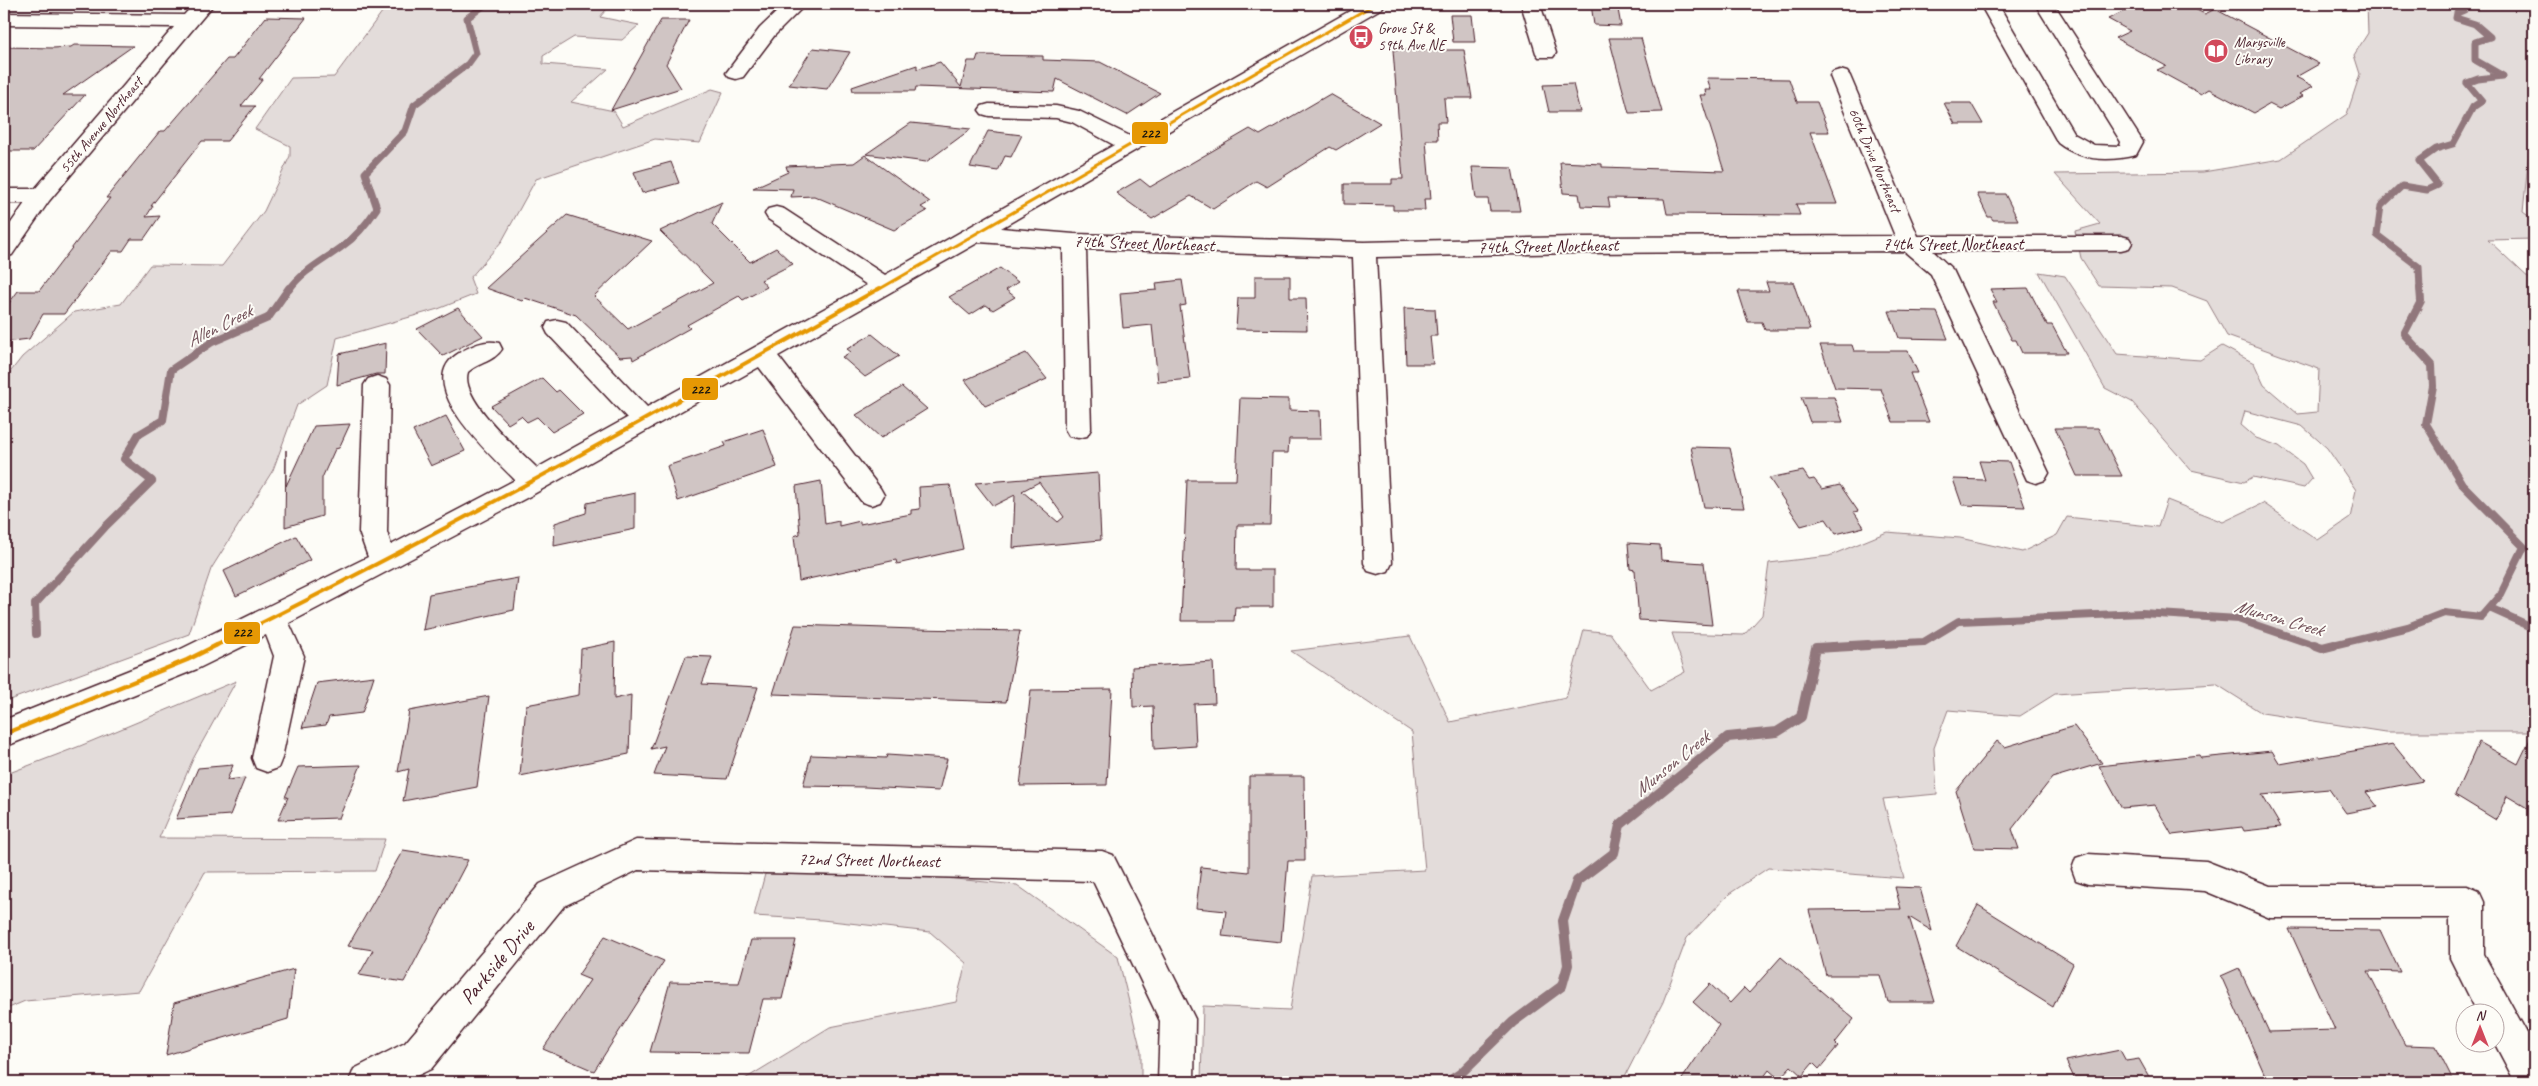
<svg xmlns="http://www.w3.org/2000/svg" width="2538" height="1086" font-family="Caveat,sans-serif">
<style>
.green{fill:#e3dcda;stroke:#967e82}
.lines{fill:none;stroke-linecap:round;stroke-linejoin:round}
.stream-far2{stroke:#91777b;stroke-width:7}
.stream-far1{stroke:#91777b;stroke-width:8}
.stream{stroke:#91777b;stroke-width:10}
.building{fill:#d0c5c4;stroke:#4a1f2b;fill-rule:evenodd}
.minor-casing{stroke:#4a1f2b;stroke-width:3}
.path{stroke:#4a1f2b;stroke-width:2.5;stroke-dasharray:4 3;stroke-linecap:butt}
.minor{fill:#fdfcf7;fill-rule:evenodd}
.bus-1-far2-casing{stroke:#fdfcf7;stroke-width:6}
.bus-1-far1-casing{stroke:#fdfcf7;stroke-width:8}
.bus-1-casing{stroke:#fdfcf7;stroke-width:8}
.bus-1-far2{stroke:#e69804;stroke-width:3}
.bus-1-far1{stroke:#e69804;stroke-width:4}
.bus-1{stroke:#e69804;stroke-width:4.5}
.labels{text-anchor:middle;stroke-width:4;stroke-linejoin:round;paint-order:stroke}
.far-poi-label{font-size:15px;fill:#4a1f2b;stroke:#fdfcf7;text-anchor:start}
.far-street-label{font-size:15px;fill:#4a1f2b;stroke:#fdfcf7}
.street-label{font-size:18px;fill:#4a1f2b;stroke:#fdfcf7}
.water-label{font-size:19px;font-style:italic;fill:#73525a;stroke:#fdfcf7}
.near-street-label{font-size:21px;fill:#4a1f2b;stroke:#fdfcf7}
.line-badge{stroke:#fdfcf7;stroke-width:2}
.pale-badge-label{font-size:14px;text-anchor:middle;font-weight:bold;fill:#111}
</style>
<rect width="100%" height="100%" fill="#fdfcf7"/>
<filter id="ink" filterUnits="userSpaceOnUse"><feTurbulence type="fractalNoise" baseFrequency=".02" numOctaves="2"/><feDisplacementMap in="SourceGraphic" scale="10" xChannelSelector="R" yChannelSelector="G"/><feConvolveMatrix kernelMatrix="1 2 1 2 8 2 1 2 1" color-interpolation-filters="sRGB"/></filter>
<g filter="url(#ink)">
<!-- green -->
<g class="green">
<path d="M388,4H611L600,17L639,25L622,40L574,37L543,56V64L608,69L571,102L614,111L623,126L712,89L723,92L700,143L655,139L536,179L502,241L470,278L476,294L438,309L337,338L327,385L297,405L273,470L211,569L189,634L4,702V380L22,357L74,312L121,304L150,265L222,266L264,211L290,156V146L255,129L291,78L334,77Z"/>
<path d="M2367,4H2534V152H2529L2523,212L2534,220V239L2488,240L2534,283V732H2385L2262,713L2216,684L2055,694L2020,716L1948,710L1934,748L1937,794L1883,799L1904,878L1768,868L1729,894L1687,938L1663,1002L1622,1082H1201L1203,1006L1290,1010L1312,876L1425,870L1412,732L1291,651L1410,636L1450,722L1566,698L1584,630L1610,633L1651,690L1685,672L1672,633L1744,635L1762,615L1769,563L1829,556L1887,532L1960,538L2022,552L2057,535L2067,517L2158,527L2167,500L2223,522L2263,503L2318,540L2350,518L2356,490L2327,448L2302,426L2245,411L2241,425L2256,438L2279,446L2303,464L2312,479L2304,488L2253,477L2244,482L2191,470L2132,402L2105,388L2039,272L2065,276L2117,354L2200,360L2222,346L2254,363L2264,385L2298,414L2317,412L2319,369L2227,336L2207,301L2172,288L2099,286L2081,258L2075,231L2100,224L2055,174L2203,172L2281,159L2347,114L2360,74L2354,55L2368,33Z"/>
<path d="M236,681L193,759L159,838L385,839L375,871L205,872L139,991L25,1001L4,1010V775L80,746Z"/>
<path d="M872,871L1017,885L1118,957L1141,1051V1082H740L830,1027L956,1002L966,963L930,932L822,920L754,916L765,874Z"/>
</g>
<g class="lines">
<!-- stream-far2 -->
<g class="stream-far2">
<path d="M289,290C303,270 325,260 343,246C357,236 368,222 377,208L365,173L405,131L414,105L468,64L476,53L467,18L486,4"/>
<path d="M2420,290L2419,267L2377,235L2381,206L2402,186L2427,190L2438,185L2419,161L2436,149L2453,144L2473,107L2482,101L2467,83L2478,79L2503,76L2475,60V42L2490,37L2475,24L2456,18L2457,13L2464,10L2459,4"/>
</g>
<!-- stream-far1 -->
<g class="stream-far1">
<path d="M2492,609L2534,628"/>
<path d="M36,634L35,604L105,527L152,481L124,459L138,435L163,420L171,370L212,342L268,318L289,288"/>
<path d="M1846,646L1924,642L1959,621L2142,613L2238,619L2317,646"/>
<path d="M2329,646L2408,627L2444,613L2481,617L2501,594L2524,547L2462,484L2426,424L2433,386L2432,365L2404,334L2421,301L2420,288"/>
</g>
<!-- stream -->
<g class="stream">
<path d="M2314,645L2322,648L2334,645"/>
<path d="M1448,1082L1460,1074L1513,1022L1562,986L1568,965L1563,921L1577,881L1614,853L1620,825L1728,737L1777,732L1801,717L1816,648L1868,645"/>
</g>
</g>
<!-- building -->
<g class="building">
<path d="M1591,4H1617L1621,26L1594,25Z"/>
<path d="M2139,4H2150L2155,7L2161,4H2184L2205,14L2215,9L2319,64L2296,77L2313,86L2300,94L2303,96L2279,109L2269,104L2254,113L2209,89L2201,94L2157,70L2166,66L2115,38L2130,31L2108,19Z"/>
<path d="M1450,15H1472L1475,42H1453Z"/>
<path d="M266,17L306,18L259,79H263L241,106H255L227,141H202L151,206H153L146,217L160,216L144,239H131L123,251H112L64,314H43L29,339L4,342V310L18,291H39L110,198H106L160,131H165L227,59H233Z"/>
<path d="M661,20H689L666,64L681,88L611,110Z"/>
<path d="M1609,38H1641L1662,112L1629,113Z"/>
<path d="M74,45L133,46L63,95H85L33,151H4V47L53,48L71,47Z"/>
<path d="M813,48L850,52L827,89L789,85Z"/>
<path d="M1393,50H1464L1472,98H1444L1446,122H1437L1438,140H1426L1431,199H1424L1425,210H1393V205L1344,204V184H1392V179H1403Z"/>
<path d="M978,55L1043,56V60L1100,62L1160,93L1127,115L1057,79L1054,92L916,87L915,91H853L852,87L917,65V69L940,62L961,87L968,61H976Z"/>
<path d="M1707,78L1789,79L1797,102H1817L1829,132H1810L1837,204H1796L1800,215L1667,214L1664,199L1608,198L1610,207L1581,206L1579,194L1563,193L1560,162L1602,164V167L1724,171L1700,95H1706L1705,90H1711Z"/>
<path d="M1573,84L1580,112H1549L1543,85Z"/>
<path d="M1330,94L1380,123L1336,150L1330,147L1267,187L1256,181L1213,209L1191,196L1152,219L1116,193L1140,179L1150,187L1250,129L1260,135Z"/>
<path d="M1944,103H1971L1983,124H1955Z"/>
<path d="M911,123L971,129L926,162L866,154Z"/>
<path d="M988,131L1022,135L1011,157L1005,156L998,171L970,167Z"/>
<path d="M865,155L930,202L921,207L927,211L894,230L814,196L791,197L793,189L753,188L788,172L786,166L854,163Z"/>
<path d="M671,162L679,183L642,193L634,172Z"/>
<path d="M1472,167L1512,168L1520,211H1490L1488,199H1476Z"/>
<path d="M1977,194H2005L2018,220H1993L1991,217H1988Z"/>
<path d="M722,202L712,224L750,262L776,248L793,264L761,280L767,287L743,300L739,296L687,325L690,328L633,360L632,356L620,357L576,315L525,298L522,301L486,288L567,215L652,241L594,296L628,329L713,283L660,231Z"/>
<path d="M1000,268L1018,282L1006,290L1015,297L993,310L986,305L970,315L949,297Z"/>
<path d="M1255,276H1290V298H1306L1307,330L1236,329L1238,298H1255Z"/>
<path d="M1182,280L1186,305L1180,306L1190,379L1158,382L1152,325L1123,328L1120,293L1157,290L1156,283Z"/>
<path d="M1766,282H1793L1810,330H1765L1762,322H1748L1738,291H1769Z"/>
<path d="M2028,288L2047,325H2052L2067,353H2022L2016,340H2012L1993,302H1997L1990,289Z"/>
<path d="M458,308L483,336L443,356L417,329Z"/>
<path d="M1404,308L1435,309L1437,336H1430L1433,364H1406Z"/>
<path d="M1889,311L1937,312L1948,339L1899,338Z"/>
<path d="M872,334L899,356L865,377L842,357L851,352L847,349Z"/>
<path d="M386,343L385,374H376L337,385L339,354Z"/>
<path d="M1820,345H1852L1854,351H1908L1918,373H1910L1929,422H1893L1881,389L1835,388Z"/>
<path d="M1026,353L1047,379L985,406L965,380Z"/>
<path d="M542,378L556,392L559,390L583,414L552,432L537,417L527,422L521,416L508,424L491,406Z"/>
<path d="M902,387L927,409L881,438L856,415Z"/>
<path d="M1801,397H1834L1843,422H1810Z"/>
<path d="M1240,398L1289,399V410L1320,411L1321,439H1289L1288,453H1272L1270,525H1237L1236,570H1273V607H1235L1234,621H1181L1187,480H1236Z"/>
<path d="M446,416L465,451L431,466L413,431Z"/>
<path d="M350,424L339,448L335,449L322,478V516L285,527L286,450V486L314,426Z"/>
<path d="M2055,428H2098L2122,476H2077Z"/>
<path d="M763,429L777,467L678,501L667,466L726,446L724,442Z"/>
<path d="M1691,447L1730,448L1744,508L1704,507Z"/>
<path d="M1979,461L2009,462L2025,507L1962,505L1953,479L1985,480Z"/>
<path d="M1803,471L1809,480L1814,479L1822,489L1840,485L1858,511L1854,512L1864,527L1836,534L1826,519L1801,526L1769,478Z"/>
<path d="M1098,473L1101,540L1013,548L1015,495L993,506L975,483ZM1039,482L1064,517L1058,522L1022,491Z"/>
<path d="M821,481L825,524L839,521V526L860,521V524L911,514V510L920,509L919,487L950,485L963,549L897,564L896,560L799,581L794,536L800,534L796,486Z"/>
<path d="M635,493V529L554,546L555,523L586,513L587,503Z"/>
<path d="M296,536L310,560L236,596L224,571Z"/>
<path d="M1628,543L1660,545L1661,560L1704,563L1712,625L1639,620L1635,570L1630,569Z"/>
<path d="M518,578L514,610L423,630L429,594Z"/>
<path d="M795,625L915,629L1020,631L1006,702L773,694Z"/>
<path d="M615,642L614,699L631,695L629,754L520,776L526,705L579,695L581,649Z"/>
<path d="M686,656L712,657L702,684L758,687L727,779L654,775L665,746L651,749Z"/>
<path d="M1213,662L1215,703L1194,704L1196,746L1154,749L1153,706L1133,707L1132,667Z"/>
<path d="M374,676L362,713L329,717L326,725L302,728L317,683Z"/>
<path d="M1112,689L1107,785L1020,786L1031,690Z"/>
<path d="M489,696L477,787L403,801L409,769L398,772L409,711Z"/>
<path d="M2074,726L2102,763L2052,778L2012,829L2019,849L1974,848L1956,791L1997,741L2005,747Z"/>
<path d="M2534,731V812L2507,796L2496,820L2455,795L2479,742L2518,764Z"/>
<path d="M2393,744L2423,781L2366,792L2378,807L2346,813L2329,789L2262,795L2281,827L2244,831L2242,827L2172,835L2155,805L2122,808L2099,766L2199,755L2201,758L2272,751L2280,764Z"/>
<path d="M811,755L886,758L887,755L947,759L939,791L865,787L803,786Z"/>
<path d="M233,765L227,780L245,778L230,815L176,819L198,768Z"/>
<path d="M361,765L339,818L278,820L288,797H285L298,767Z"/>
<path d="M1249,776H1304L1305,861H1288L1281,942L1222,936L1226,911L1196,908L1201,867L1249,872Z"/>
<path d="M403,850L468,860L404,982L359,975L373,950L348,946Z"/>
<path d="M1895,887L1920,888L1932,931L1909,917L1935,1002H1888L1880,975H1826L1809,910L1901,909Z"/>
<path d="M1978,905L2073,964L2053,1007L1956,946Z"/>
<path d="M2289,929L2380,930L2400,972L2368,971L2405,1045L2436,1046L2454,1082H2268L2221,976L2239,968L2269,1032L2335,1030Z"/>
<path d="M605,936L664,961L594,1071L543,1049L590,980L578,975Z"/>
<path d="M751,940H796L782,999H763L749,1053L650,1052L670,982L739,983Z"/>
<path d="M1781,957L1854,1019L1835,1043L1838,1046L1819,1069L1813,1063L1802,1076L1791,1066L1779,1079L1769,1070L1760,1082H1680L1719,1025L1693,1002L1710,984L1730,1003L1744,988L1749,993Z"/>
<path d="M294,969L288,1019L166,1055L174,1003Z"/>
<path d="M2120,1050L2126,1061L2139,1059L2152,1082H2076L2066,1061Z"/>
</g>
<g class="lines">
<defs>
<g id="minor">
<path d="M194,4H214L49,201L12,255L4,257V233L25,203H4V189H35L174,27L4,25V13L184,15Z"/>
<path d="M785,4H806L774,36L743,77L736,79L729,77L726,73L760,28Z"/>
<path d="M1362,4H1385L1382,8L1001,228L1074,234L1364,242L1574,237L1895,236L1830,76L1833,72L1840,70L1847,72L1850,76L1918,236H2121L2129,238L2132,243L2129,248L2121,250L1933,251L1953,270L2049,473L2045,480L2036,483L2027,480L1931,274L1904,251L1574,253L1376,257L1392,563L1388,571L1378,574L1368,571L1364,563L1353,257L1086,249L1091,429L1087,436L1078,438L1069,436L1065,429L1063,248L979,242L778,356L880,488L884,495L880,502L871,505L862,502L759,367L532,495L289,623L304,656L282,758L278,768L267,772L256,768L252,758L274,656L266,635L197,669L4,747V720L177,651L368,557L359,532L364,385L368,379L377,376L386,379L390,385L387,532L391,545L515,480C492,456 409,383 459,353C471,346 485,339 499,343L502,349C495,361 478,363 468,372C459,399 519,450 537,468L627,418L548,334L545,328L548,322L557,320L566,322L647,407L867,285L768,219L765,214L768,209L776,207L784,209L885,275L1114,145L1072,122L1056,118L989,116L982,114L979,110L982,106L989,104L1056,106L1079,111L1130,136Z"/>
<path d="M1521,4H1540L1556,53L1553,57H1539L1536,53Z"/>
<path d="M1980,4H1998L2074,134L2094,145L2120,146L2121,142L2035,4H2054L2143,142L2136,155C2108,162 2081,161 2058,143Z"/>
<path d="M636,840L1102,851L1113,855L1195,1019L1194,1082H1158L1160,1021L1093,881L638,870L564,906L431,1069L404,1082H349L354,1069L405,1043L540,884Z"/>
<path d="M2088,854L2206,861L2270,886H2467L2479,891L2484,902V955L2534,1046V1082H2515L2495,1044L2496,1014H2478L2450,958V918H2270L2205,891L2088,884L2076,880L2072,869L2076,858Z"/>
</g>
</defs>
<!-- minor casing -->
<use href="#minor" class="minor-casing"/>
<!-- path -->
<path class="path" d="M2111,4L2123,10"/>
<!-- minor -->
<use href="#minor" class="minor"/>
<defs>
<path id="bus-1-far2" d="M878,290L1375,4"/>
<path id="bus-1-far1" d="M215,646C441,535 660,411 880,288"/>
<path id="bus-1" d="M4,734L187,660L217,645"/>
</defs>
<!-- bus-1-far2 casing -->
<use href="#bus-1-far2" class="bus-1-far2-casing"/>
<!-- bus-1-far1 casing -->
<use href="#bus-1-far1" class="bus-1-far1-casing"/>
<!-- bus-1 casing -->
<use href="#bus-1" class="bus-1-casing"/>
<!-- bus-1-far2 -->
<use href="#bus-1-far2" class="bus-1-far2"/>
<!-- bus-1-far1 -->
<use href="#bus-1-far1" class="bus-1-far1"/>
<!-- bus-1 -->
<use href="#bus-1" class="bus-1"/>
</g>
</g>
<!-- icons -->
<defs>
<symbol id="bus-disc" viewBox="-11 -11 22 22"><circle r="9.5" fill="#d1495b" stroke="#fdfcf7"/><path d="M-5-6H5V4H4V6H2V4H-2V6H-4V4H-5ZM-3.5-4V0h7V-4ZM-3.5 1.2v1.5H-2V1.2ZM2 1.2v1.5H3.5V1.2Z" fill="#fff"/></symbol>
<symbol id="library-disc" viewBox="-11 -11 22 22"><circle r="9.5" fill="#d1495b" stroke="#fdfcf7"/><path d="M-6-4Q-3-5.5-.7-3.5V5Q-3 3-6 4ZM6-4Q3-5.5 .7-3.5V5Q3 3 6 4Z" fill="#fff"/></symbol>
</defs>
<g fill-rule="evenodd">
<use href="#bus-disc" x="1347" y="23" width="28" height="28"/>
<use href="#library-disc" x="2202" y="37" width="28" height="28"/>
</g>
<g class="labels">
<!-- far-poi labels -->
<g class="far-poi-label">
<text x="1378" y="33">Grove St &amp;<tspan x="1378" dy="17">59th Ave NE</tspan></text>
<text x="2234" y="47">Marysville<tspan x="2234" dy="17">Library</tspan></text>
</g>
<!-- far-street labels -->
<g class="far-street-label">
<text transform="translate(101 125) rotate(-50)" y="5">55th Avenue Northeast</text>
<text transform="translate(1875 160) rotate(67)" y="5">60th Drive Northeast</text>
</g>
<!-- street labels -->
<g class="street-label">
<text transform="translate(1144 243) rotate(2)" y="6">74th Street Northeast</text>
<text x="1953" y="250">74th Street Northeast</text>
<text transform="translate(1548 246) rotate(-1)" y="6">74th Street Northeast</text>
<text transform="translate(869 860) rotate(1)" y="6">72nd Street Northeast</text>
</g>
<!-- water labels -->
<g class="water-label">
<text transform="translate(219 325) rotate(-27)" y="7">Allen Creek</text>
<text transform="translate(2279 617) rotate(16)" y="7">Munson Creek</text>
<text transform="translate(1671 763) rotate(-39)" y="7">Munson Creek</text>
</g>
<!-- near-street labels -->
<g class="near-street-label">
<text transform="translate(497 962) rotate(-50)" y="7">Parkside Drive</text>
</g>
</g>
<g class="line-badge">
<rect x="1131" y="121" width="38" height="24" rx="5" fill="#e69804"/>
<rect x="681" y="377" width="38" height="24" rx="5" fill="#e69804"/>
<rect x="223" y="621" width="38" height="24" rx="5" fill="#e69804"/>
</g>
<g class="pale-badge-label">
<text x="1150" y="138">222</text>
<text x="700" y="394">222</text>
<text x="242" y="637">222</text>
</g>
<!-- margin -->
<rect width="2538" height="1086" fill="none" stroke="#fdfcf7" stroke-width="20"/>
<rect x="10" y="10" width="2518" height="1066" fill="none" stroke="#4a1f2b" stroke-width="2" filter="url(#ink)"/>
<!-- north arrow -->
<g transform="translate(2480 1028)"><circle r="24" fill="#fdfcf7" stroke="#b5a4a5"/>
<path d="M0-4L9 19L0 12L-9 19Z" fill="#d1495b"/>
<text y="-8" font-size="14" font-weight="bold" text-anchor="middle" fill="#4a1f2b">N</text>
</g>
</svg>
